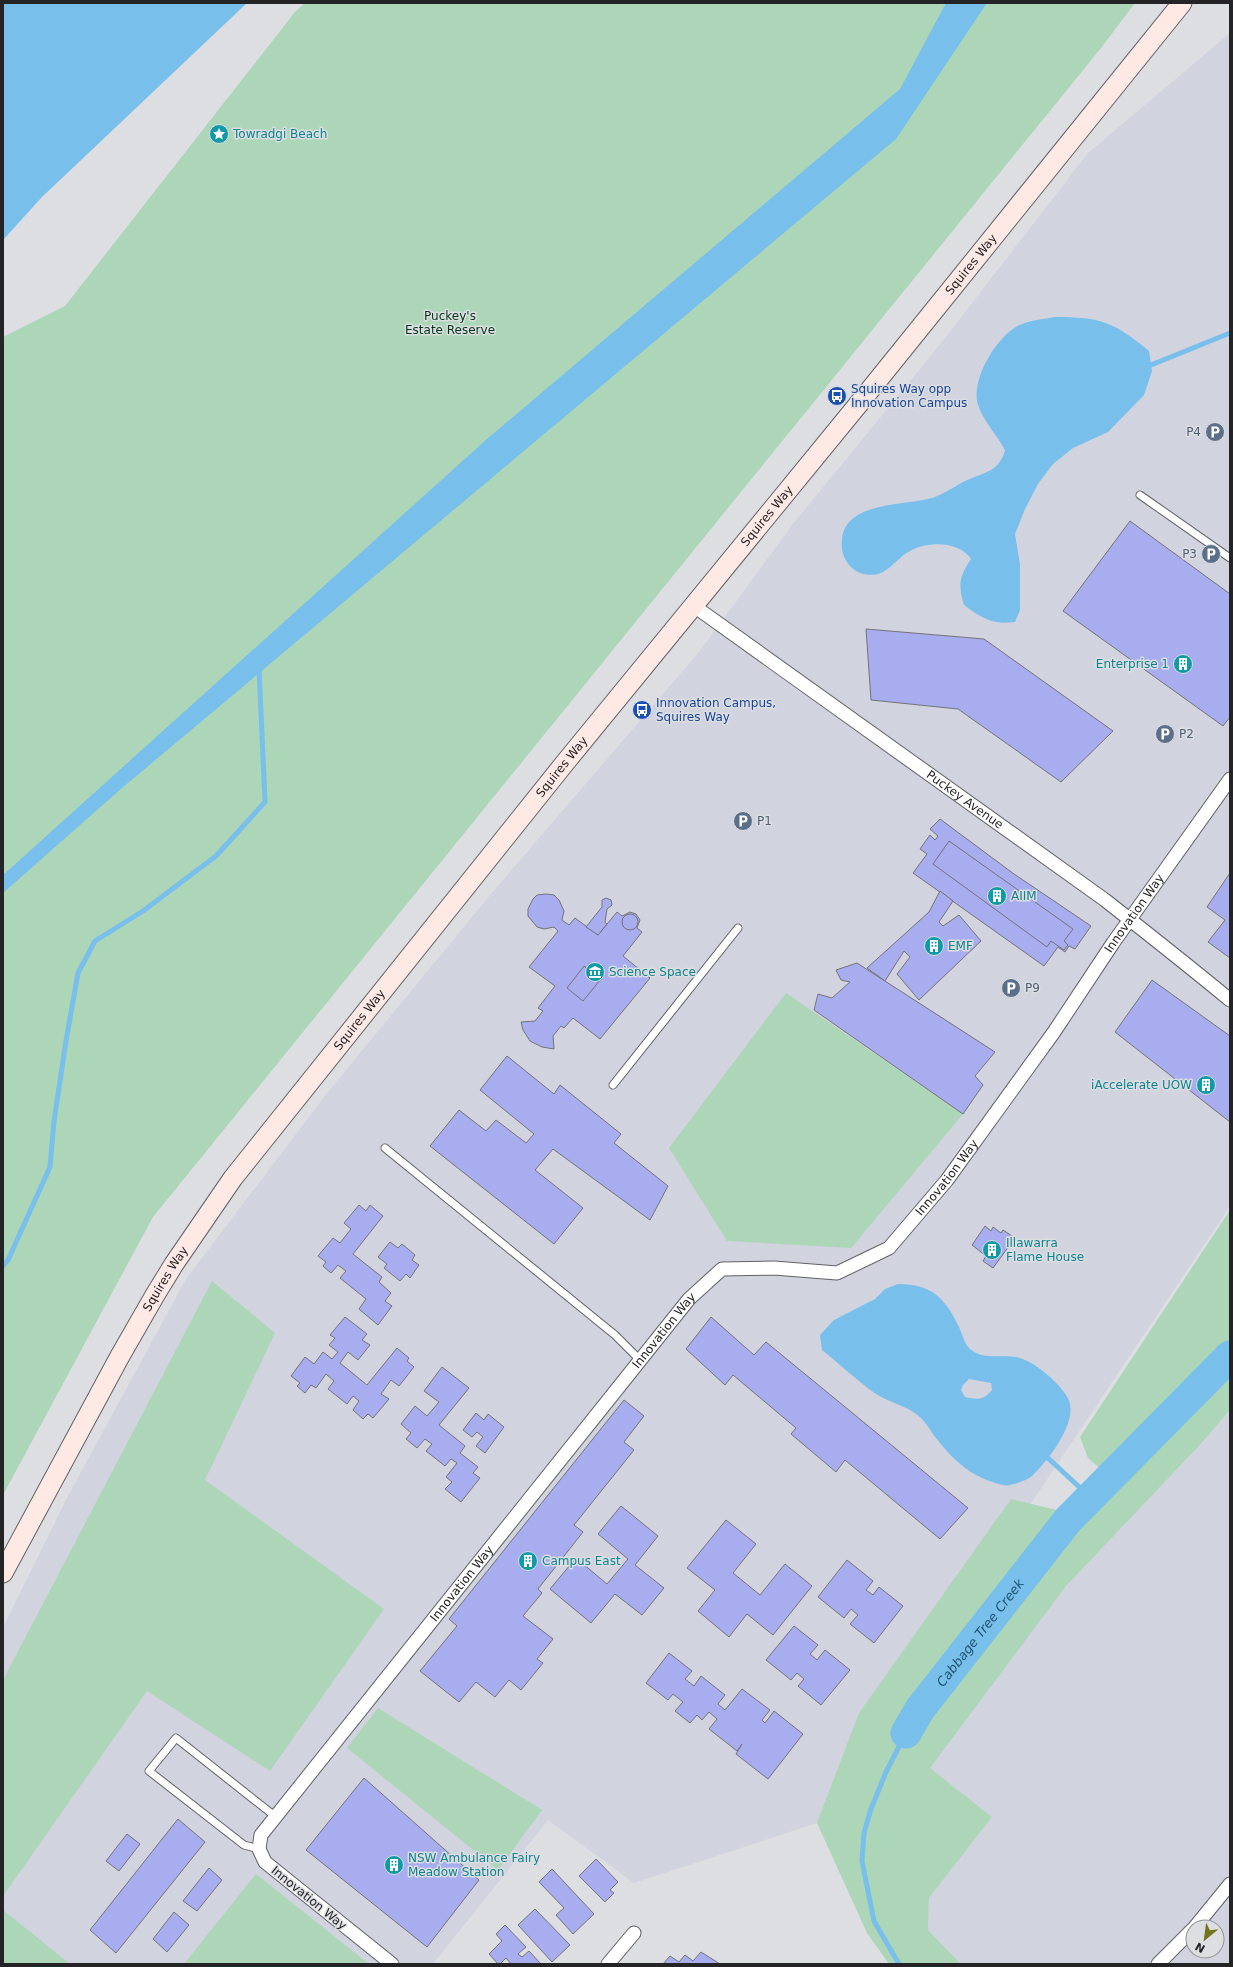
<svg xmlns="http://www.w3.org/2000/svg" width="1233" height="1967" font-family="'DejaVu Sans',sans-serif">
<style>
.built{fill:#d1d3df;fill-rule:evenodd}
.green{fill:#add5b8}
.water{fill:#79bfec;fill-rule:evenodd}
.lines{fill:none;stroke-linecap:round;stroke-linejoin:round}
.stream{stroke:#79bfec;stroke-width:5}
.river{stroke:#79bfec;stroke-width:31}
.building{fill:#a8adf0;stroke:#737377}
.service-casing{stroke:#616266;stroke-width:9}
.minor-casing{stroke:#616266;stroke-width:15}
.secondary-casing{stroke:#616266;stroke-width:21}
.service{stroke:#fff;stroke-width:7}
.minor{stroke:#fff;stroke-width:13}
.secondary{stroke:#ffe9e5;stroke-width:19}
.labels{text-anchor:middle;stroke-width:3;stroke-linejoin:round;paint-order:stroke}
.culture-label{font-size:12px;fill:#0d838f;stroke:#dddee2;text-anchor:start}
.street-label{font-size:12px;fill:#242426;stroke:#dddee2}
.park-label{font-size:12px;fill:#003518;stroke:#dddee2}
.transit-label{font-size:12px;fill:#164399;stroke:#dddee2;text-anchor:start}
.service-label{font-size:12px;fill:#4e5e75;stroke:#dddee2;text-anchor:start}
.water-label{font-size:13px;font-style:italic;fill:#1e5372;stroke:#dddee2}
</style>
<rect width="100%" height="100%" fill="#dddee2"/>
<!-- built -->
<g class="built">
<path d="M1230,33V1206L817,1823L634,1883L548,1820L433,1964H3V1627L69,1494L186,1279L328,1092L491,894L699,652L793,524L942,342L1088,153Z"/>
<path d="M1230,1410V1964H961L928,1930L929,1898L992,1817L929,1768L1066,1586L1198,1447ZM1193,1927H1217V1951H1193Z"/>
</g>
<!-- green -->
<g class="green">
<path d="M305,3H1135L1101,48L153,1217L3,1495V337L65,306L295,12Z"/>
<path d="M786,993L963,1114L851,1248L727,1241L669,1148Z"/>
<path d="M1230,1210V1410L1198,1447L1066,1586L930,1768L992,1817L929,1898L928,1930L961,1964H889L867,1933L817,1823L859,1713L1011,1499L1061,1511L1103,1471L1088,1458L1080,1437Z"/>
<path d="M212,1281L275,1333L205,1480L384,1609L270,1771L147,1691L3,1896V1680Z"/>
<path d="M378,1708L542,1810L498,1870L347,1748Z"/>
<path d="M256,1874L369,1964H184Z"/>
<path d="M3,1910L70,1964H3Z"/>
</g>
<!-- water -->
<g class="water">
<path d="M3,3H247L42,197L3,240Z"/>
<path d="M946,3H987L896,139L122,788L3,893V875L487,439L900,89Z"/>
<path d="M1055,317C1101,317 1114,322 1149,351L1152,371L1144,395L1108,432L1073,448L1053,464L1038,484L1025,509L1015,534L1020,564V610L1015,622C992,625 982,618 964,605C958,585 959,577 971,559C959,541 928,541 910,551C899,556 890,571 878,574C856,579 839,561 842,539C846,501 905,506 932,498C945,494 957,484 970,479C988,471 999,471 1005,450C997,435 984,422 978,405C970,380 998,333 1022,324C1032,320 1045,319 1055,317Z"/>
<path d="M898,1284C932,1284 945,1298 959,1327C962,1333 964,1342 968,1347C981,1361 1000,1354 1016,1357C1033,1360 1057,1381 1066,1395C1083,1417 1048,1461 1032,1476C1027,1480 1016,1484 1010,1485C1004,1487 990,1481 984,1479C965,1471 948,1454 936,1438C931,1432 927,1424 921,1418C909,1406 890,1403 876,1394C857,1381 840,1364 822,1350L820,1335L834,1320L875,1299L885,1289ZM969,1379L991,1383L992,1390C984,1400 977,1400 965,1397L961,1390L963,1385Z"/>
</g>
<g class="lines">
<!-- stream -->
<g class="stream">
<path d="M1151,365L1230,333"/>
<path d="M3,1266L8,1260L50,1167L54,1121L66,1041L78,973L95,941L143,911L216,856L265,802L259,667"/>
<path d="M1048,1458L1090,1497"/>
<path d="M899,1964L874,1921L862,1861L864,1833L871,1809L886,1772L906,1733"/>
</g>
<!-- river -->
<path class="river" id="s1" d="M906,1733L920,1709L1068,1520L1230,1356"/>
</g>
<!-- building -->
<g class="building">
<path d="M1130,521L1230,594V717L1223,726L1063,611Z"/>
<path d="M866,629L984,639L1113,731L1061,782L958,709L871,700Z"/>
<path d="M940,819L1014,874L1091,926L1075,949L1069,946L1065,952L1058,947L1044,966L913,873L927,854L920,849L930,835L935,840L938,836L930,829Z"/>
<path d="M949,841L1073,929L1064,941L1068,945L1064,950L1051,941L1047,947L933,864Z"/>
<path d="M1230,873V958L1208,942L1225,920L1207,907Z"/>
<path d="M940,891L953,901L939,922L943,926L959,915L981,941L919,1000L897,974L910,957L904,951L885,981L867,968L929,912Z"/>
<path d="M546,894L554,895L559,900L564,911L562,920L569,925L575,918L598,935L617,912L622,916L630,912L636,914L640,920L637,928L642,932L623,956L650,978L600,1039L573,1018L564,1028L561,1026L553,1036L554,1049L542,1047L530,1041L523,1030L521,1022L535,1021L543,1011L538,1008L555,986L529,967L558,931L554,927L544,929L537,927L528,916V909L533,899L537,895Z"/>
<path d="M606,898L611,900L612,905L607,909L605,922L607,924L598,935L586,927L602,907V900Z"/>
<circle cx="630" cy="922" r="8"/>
<path d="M857,963L995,1052L975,1076L983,1085L963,1114L814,1010L818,994L832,998L850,982L841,980L836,970Z"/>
<path d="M584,966L601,979L583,1001L567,988Z"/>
<path d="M1152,980L1230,1036V1122L1115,1032Z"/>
<path d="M507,1056L554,1094L560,1085L621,1134L614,1143L668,1186L650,1220L553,1149L535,1170L583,1208L554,1244L430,1146L459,1110L486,1131L496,1120L526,1143L534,1134L480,1090Z"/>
<path d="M359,1205L366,1211L370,1205L383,1216L353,1254L382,1277L379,1282L391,1293L385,1301L392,1306L378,1325L359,1309L366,1299L340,1278L346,1271L338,1265L331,1273L323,1266L326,1262L318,1256L333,1238L340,1243L351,1229L344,1223Z"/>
<path d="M985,1226L991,1231L993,1227L1001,1233L1003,1230L1015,1238L993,1268L983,1261L986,1256L972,1245Z"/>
<path d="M390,1242L398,1248L402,1244L415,1255L412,1260L419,1265L410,1278L406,1274L400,1281L384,1268L387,1264L378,1257Z"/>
<path d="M345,1317L367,1334L362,1340L370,1345L358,1360L348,1352L340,1363L367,1385L397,1348L409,1358L407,1361L414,1367L399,1386L391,1380L381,1394L389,1399L373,1418L368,1414L363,1419L353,1410L359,1401L353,1396L347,1404L328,1389L334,1381L326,1374L316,1388L311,1385L305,1393L297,1386L300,1383L291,1376L305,1357L314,1364L323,1352L332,1359L338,1352L329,1345L335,1338L330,1335Z"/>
<path d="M711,1317L754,1355L766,1342L968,1508L940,1539L845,1460L836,1472L791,1434L796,1428L733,1375L725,1385L686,1349Z"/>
<path d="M442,1367L469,1388L439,1425L465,1446L460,1453L478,1467L473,1473L480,1478L461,1502L445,1489L452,1482L446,1477L457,1463L451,1459L445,1466L426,1451L432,1444L425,1439L417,1448L406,1439L411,1433L401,1424L415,1406L427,1416L439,1402L424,1391Z"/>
<path d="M624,1400L644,1416L624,1442L634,1450L574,1525L583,1532L538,1589L542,1593L523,1616L553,1639L537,1659L543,1663L521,1690L509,1680L495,1697L476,1682L459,1702L420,1671L457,1626L449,1619Z"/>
<path d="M476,1413L484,1420L488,1414L504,1427L485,1453L476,1446L483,1437L477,1432L472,1437L463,1430Z"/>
<path d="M621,1506L658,1536L635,1565L664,1588L642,1615L615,1594L591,1623L550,1589L576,1558L607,1584L628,1559L598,1534Z"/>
<path d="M726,1520L756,1544L733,1573L760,1595L785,1564L812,1586L773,1635L747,1614L729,1637L698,1611L715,1590L687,1568Z"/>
<path d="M847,1560L873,1581L866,1590L873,1595L879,1587L903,1606L874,1643L850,1624L858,1615L851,1609L844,1618L818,1597Z"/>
<path d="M794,1626L818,1645L810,1654L817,1660L825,1650L850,1670L821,1705L798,1686L804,1679L797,1673L791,1680L766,1660Z"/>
<path d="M669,1653L692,1671L685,1679L694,1686L701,1676L725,1695L718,1704L725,1710L742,1689L770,1710L762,1720L765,1723L774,1711L803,1734L768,1779L736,1754L742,1744L737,1751L709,1729L717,1719L709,1712L702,1720L697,1715L690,1723L675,1711L683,1702L673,1694L668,1700L646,1683Z"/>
<path d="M364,1778L479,1880L427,1947L306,1850Z"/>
<path d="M178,1819L205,1842L116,1953L90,1930Z"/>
<path d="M127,1834L140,1844L119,1871L106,1861Z"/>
<path d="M596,1859L618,1882L610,1890L614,1893L605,1902L579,1876Z"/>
<path d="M209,1868L222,1880L197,1911L183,1901Z"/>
<path d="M552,1869L594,1914L573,1934L556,1915L564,1908L539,1882Z"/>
<path d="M535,1909L570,1945L552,1962L518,1925Z"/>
<path d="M174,1912L189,1925L167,1952L153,1939Z"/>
<path d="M505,1925L526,1947L518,1954L522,1957L529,1951L541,1964H511L506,1958L500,1964H498L489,1954L502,1941L496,1934Z"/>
<path d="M701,1952L720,1964H663L670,1956L679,1962L685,1955L693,1961Z"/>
</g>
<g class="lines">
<defs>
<g id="service">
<path d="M1140,495L1230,558"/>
<path d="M613,1085L738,928"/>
<path d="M385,1148L615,1335L640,1360"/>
<path d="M259,1849L244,1845L149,1771L176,1738L276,1817"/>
</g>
<g id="minor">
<path id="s2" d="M694,606L1105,900C1147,933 1189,966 1230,1000"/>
<path d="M1195,1927L1230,1884"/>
<path id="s3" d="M392,1964L265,1862L259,1849L261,1835L689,1299L722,1269L774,1268L837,1273L889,1248L947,1180L1054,1032L1113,943L1230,779"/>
<path d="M608,1964L634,1933"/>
<path d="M1158,1964L1193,1929"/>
</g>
<g id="secondary">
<path id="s4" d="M3,1573L120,1356L155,1295L174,1264L233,1178L564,764L861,401L1182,3"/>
</g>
</defs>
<!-- service casing -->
<use href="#service" class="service-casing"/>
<!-- minor casing -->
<use href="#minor" class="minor-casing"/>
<!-- secondary casing -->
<use href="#secondary" class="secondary-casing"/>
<!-- service -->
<use href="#service" class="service"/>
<!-- minor -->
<use href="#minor" class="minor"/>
<!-- secondary -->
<use href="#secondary" class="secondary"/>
</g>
<!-- icons -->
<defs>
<symbol id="sight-disc" viewBox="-11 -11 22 22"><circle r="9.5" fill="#0f9aa8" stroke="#dddee2"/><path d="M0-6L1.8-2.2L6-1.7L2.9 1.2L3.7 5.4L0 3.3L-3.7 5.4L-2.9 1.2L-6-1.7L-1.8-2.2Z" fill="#fff"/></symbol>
<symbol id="bus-disc" viewBox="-11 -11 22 22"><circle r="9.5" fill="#1a4fb4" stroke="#dddee2"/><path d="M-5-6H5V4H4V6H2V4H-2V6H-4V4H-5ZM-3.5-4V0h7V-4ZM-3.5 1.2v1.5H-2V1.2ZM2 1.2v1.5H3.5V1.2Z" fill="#fff"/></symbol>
<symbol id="parking-disc" viewBox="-11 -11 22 22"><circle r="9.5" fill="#5c6f8a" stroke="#dddee2"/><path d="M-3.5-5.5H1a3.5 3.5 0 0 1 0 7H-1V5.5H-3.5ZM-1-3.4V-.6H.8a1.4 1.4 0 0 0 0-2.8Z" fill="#fff"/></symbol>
<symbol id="building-disc" viewBox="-11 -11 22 22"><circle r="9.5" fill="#0f9aa8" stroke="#dddee2"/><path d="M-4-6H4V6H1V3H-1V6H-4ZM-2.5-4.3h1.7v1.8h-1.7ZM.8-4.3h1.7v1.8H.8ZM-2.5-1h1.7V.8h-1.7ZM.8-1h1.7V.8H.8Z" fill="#fff"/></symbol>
<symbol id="museum-disc" viewBox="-11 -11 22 22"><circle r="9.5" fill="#0f9aa8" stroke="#dddee2"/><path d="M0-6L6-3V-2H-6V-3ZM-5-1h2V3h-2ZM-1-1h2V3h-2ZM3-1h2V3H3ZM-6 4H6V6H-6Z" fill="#fff"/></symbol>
</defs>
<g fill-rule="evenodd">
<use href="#sight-disc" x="208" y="123" width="22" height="22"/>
<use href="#bus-disc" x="826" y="385" width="22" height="22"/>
<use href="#parking-disc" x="1204" y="421" width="22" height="22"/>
<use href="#parking-disc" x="1200" y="543" width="22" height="22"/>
<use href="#building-disc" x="1172" y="653" width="22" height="22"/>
<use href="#bus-disc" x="631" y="699" width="22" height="22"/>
<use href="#parking-disc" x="1154" y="723" width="22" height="22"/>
<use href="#parking-disc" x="732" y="810" width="22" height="22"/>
<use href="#building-disc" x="986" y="885" width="22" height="22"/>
<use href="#building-disc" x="923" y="935" width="22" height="22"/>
<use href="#museum-disc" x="584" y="961" width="22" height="22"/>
<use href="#parking-disc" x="1000" y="977" width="22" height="22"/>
<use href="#building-disc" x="1195" y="1074" width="22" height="22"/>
<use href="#building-disc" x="981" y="1239" width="22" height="22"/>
<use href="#building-disc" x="517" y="1550" width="22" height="22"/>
<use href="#building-disc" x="383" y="1854" width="22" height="22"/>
</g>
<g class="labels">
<!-- culture labels -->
<g class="culture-label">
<text x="233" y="138">Towradgi Beach</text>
<text x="1169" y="668" text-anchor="end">Enterprise 1</text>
<text x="1011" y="900">AIIM</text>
<text x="948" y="950">EMF</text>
<text x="609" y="976">Science Space</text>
<text x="1192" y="1089" text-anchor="end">iAccelerate UOW</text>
<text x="1006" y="1247">Illawarra<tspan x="1006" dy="14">Flame House</tspan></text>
<text x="542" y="1565">Campus East</text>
<text x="408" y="1862">NSW Ambulance Fairy<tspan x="408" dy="14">Meadow Station</tspan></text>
</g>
<!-- street labels -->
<g class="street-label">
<text dy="4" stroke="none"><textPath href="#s4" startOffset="1632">Squires Way</textPath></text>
<text dy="4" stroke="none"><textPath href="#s4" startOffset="1308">Squires Way</textPath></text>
<text dy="4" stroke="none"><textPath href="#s4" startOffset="984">Squires Way</textPath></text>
<text dy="4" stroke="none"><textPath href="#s2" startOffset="333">Puckey Avenue</textPath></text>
<text dy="4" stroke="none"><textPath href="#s3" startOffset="1510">Innovation Way</textPath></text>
<text dy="4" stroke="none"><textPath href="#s4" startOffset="660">Squires Way</textPath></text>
<text dy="4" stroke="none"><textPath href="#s3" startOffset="1186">Innovation Way</textPath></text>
<text dy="4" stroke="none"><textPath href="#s4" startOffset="336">Squires Way</textPath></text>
<text dy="4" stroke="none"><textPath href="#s3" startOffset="837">Innovation Way</textPath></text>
<text dy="4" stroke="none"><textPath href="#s3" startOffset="513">Innovation Way</textPath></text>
<text transform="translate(309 1898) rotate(39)" y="4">Innovation Way</text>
</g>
<!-- park labels -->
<g class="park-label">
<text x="450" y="320">Puckey's<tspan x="450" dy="14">Estate Reserve</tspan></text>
</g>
<!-- transit labels -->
<g class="transit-label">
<text x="851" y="393">Squires Way opp<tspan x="851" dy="14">Innovation Campus</tspan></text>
<text x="656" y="707">Innovation Campus,<tspan x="656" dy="14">Squires Way</tspan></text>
</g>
<!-- service labels -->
<g class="service-label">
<text x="1201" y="436" text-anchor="end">P4</text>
<text x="1197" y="558" text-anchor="end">P3</text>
<text x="1179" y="738">P2</text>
<text x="757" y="825">P1</text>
<text x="1025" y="992">P9</text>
</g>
<!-- water labels -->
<g class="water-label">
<text dy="5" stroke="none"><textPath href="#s1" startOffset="125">Cabbage Tree Creek</textPath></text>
</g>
</g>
<!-- border -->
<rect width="1233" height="1967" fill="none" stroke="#242426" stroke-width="8"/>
<!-- north arrow -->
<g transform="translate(1205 1939) rotate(209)"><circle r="19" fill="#dddee2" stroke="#939497"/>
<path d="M0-3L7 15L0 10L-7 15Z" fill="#70741c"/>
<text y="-6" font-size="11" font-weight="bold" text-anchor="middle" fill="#242426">N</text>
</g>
</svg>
